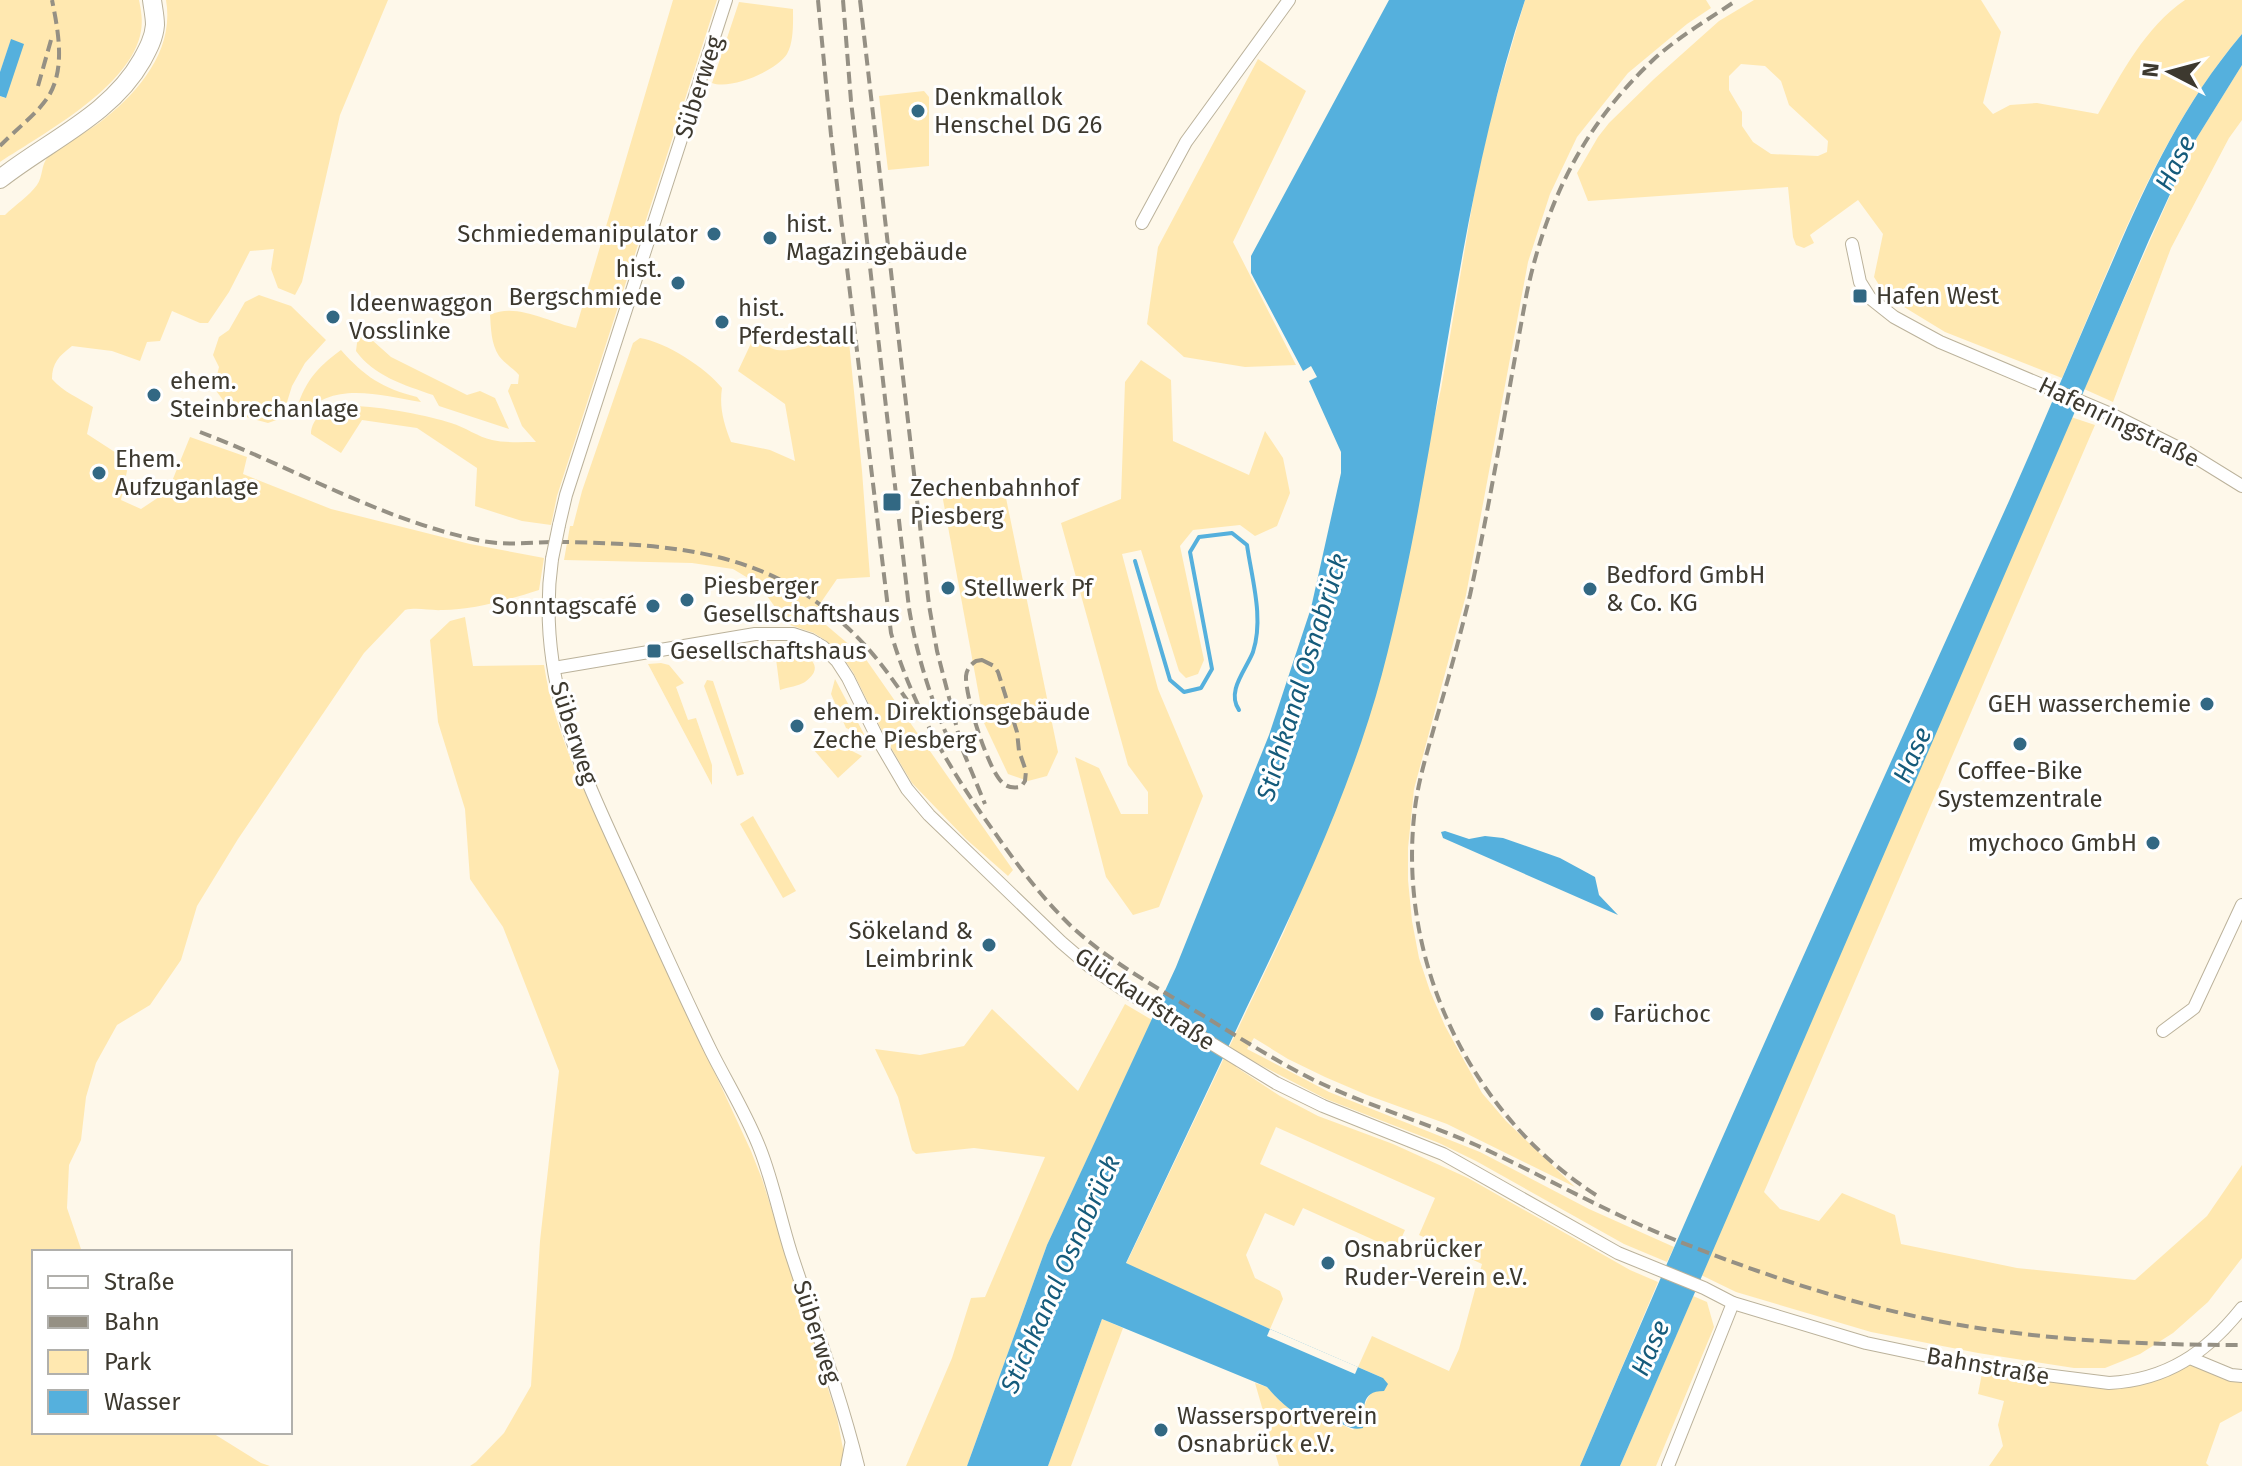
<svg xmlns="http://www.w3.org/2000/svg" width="2242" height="1466" font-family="'Fira Sans',sans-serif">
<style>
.green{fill:#ffe8b0;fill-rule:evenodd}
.water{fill:#55b0dd}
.pier{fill:#fef8ea}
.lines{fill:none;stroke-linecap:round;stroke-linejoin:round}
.stream{stroke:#55b0dd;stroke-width:4}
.street-casing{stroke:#bbb29b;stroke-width:14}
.secondary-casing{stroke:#bbb29b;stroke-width:20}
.street{stroke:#fff;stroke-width:12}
.secondary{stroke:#fff;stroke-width:18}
.rail{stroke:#959084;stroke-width:4;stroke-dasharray:12 6;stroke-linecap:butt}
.street-bridge-casing{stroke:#bbb29b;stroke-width:14;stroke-linecap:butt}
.street-bridge{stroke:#fff;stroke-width:12}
.poi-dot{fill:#326883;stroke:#fff;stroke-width:3}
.labels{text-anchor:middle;stroke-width:6;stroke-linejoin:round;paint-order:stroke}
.street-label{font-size:24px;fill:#3d392f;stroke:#fff}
.poi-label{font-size:24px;fill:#3d392f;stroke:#fff;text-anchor:start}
.water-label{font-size:26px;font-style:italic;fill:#155b7b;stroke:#fff}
</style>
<rect width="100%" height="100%" fill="#fef8ea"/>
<!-- green -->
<g class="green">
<path d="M0,0H139C141,10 143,20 141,31C132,86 44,133 0,162V96L5,98L11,40L0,72Z"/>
<path d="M166,0H388L340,115L302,282L295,295L278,288L271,269L274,249L250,251L229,292L208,323H200L172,311L160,341L147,342L140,361L112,351L72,346C59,356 52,363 52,379C63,392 79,398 93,407L87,434L124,458L127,471L121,500L141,509L168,491L190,437L247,457L243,474L331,509L470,544L544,558L539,590C511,599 473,610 443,610C430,611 418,607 405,610L364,653L238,839L197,906L181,960L150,1005L117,1025L96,1063L86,1097L81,1140L69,1165L67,1208L82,1252H34V1432H211L261,1463L270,1466H0V215H5C15,205 29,196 37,185C43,177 41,164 48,157C61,144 84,134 99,123C137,94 175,51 166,0Z"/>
<path d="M673,0H717L557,496L551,525L522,521L475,506L477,468L417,428L362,420L341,453L311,434C311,422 321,411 333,408C357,401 426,415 451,423C465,427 478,437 492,440C505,443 522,442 536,442L522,426L508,391L511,384H518L519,375C513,368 504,363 499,356C491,344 491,328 490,315C516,302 550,323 576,328Z"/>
<path d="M1525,0H1706L1711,8L1687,24L1628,73L1577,137L1550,194L1528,262L1466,595L1414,789L1408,848V880L1412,921L1419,958L1430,991L1445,1026L1482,1093L1506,1121L1575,1187L1447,1124L1367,1095L1325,1077L1288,1059L1254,1038L1247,1049L1329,1092L1480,1152L1589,1209L1674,1247L1667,1262L1624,1244L1476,1161L1439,1143L1326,1099L1243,1056L1236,1067L1280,1096L1318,1116L1393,1144L1468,1178L1630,1270L1658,1282L1580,1466H1279L1255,1383L1267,1387L1281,1402L1314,1419L1332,1420L1353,1430L1364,1419C1363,1396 1372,1395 1383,1378L1358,1367L1372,1336L1449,1371L1459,1349L1482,1264L1419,1235L1435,1198L1276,1127L1260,1164L1405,1230L1396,1250L1303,1208L1294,1226L1265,1213L1246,1255L1255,1278L1280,1291L1283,1299L1270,1329L1126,1264L1284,932L1353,764L1441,389L1476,183L1491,116Z"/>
<path d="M1754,0H1981L2001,32L1983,103L1993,114L2010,105L2037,103L2098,114C2122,73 2145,27 2185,0H2242V34C2157,134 2114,259 2062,378L1945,332L1886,296L1874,277L1883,234L1858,200L1810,235L1814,243L1804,248L1796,245L1793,237L1788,187L1588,201L1577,173L1598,137L1609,123L1654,79L1719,21ZM1741,64L1765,66L1781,81L1789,105L1828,141L1827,152L1818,156L1771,154L1753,142L1742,126V112L1729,90V76Z"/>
<path d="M739,2L793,9C793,22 794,42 787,54C776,71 731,90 712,83Z"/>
<path d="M1258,59L1306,91L1233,242L1296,365L1245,367L1184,357L1147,324L1158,247Z"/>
<path d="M2242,65V120L2229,138L2171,248L2113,402L2084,389L2193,144Z"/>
<path d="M924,91L929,97V166L888,170L879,96Z"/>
<path d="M259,295L291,306L326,340L305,363L292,386L282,418L268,423L246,417L226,404L214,388L219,367L213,355L219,337L229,330L245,302Z"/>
<path d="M363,332L391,357L467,395L480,391L495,398L509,429L439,406L433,395C404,385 374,376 356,351L357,343Z"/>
<path d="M848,332L862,471L870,577L837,579L813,614L865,658L1013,870L1008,876L966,839L912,783L887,741L853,672L844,659L825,640L814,633L787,624L765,593L748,578L733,569L692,563L564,560L570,526H573L582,491L633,343L640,338C666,342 706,368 722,388C719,408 724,424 731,442L770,450L795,461L785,404L738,371L754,337C760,341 770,349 777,350C799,353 826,335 848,332Z"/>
<path d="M341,350C365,377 382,388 417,397L421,402C381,396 329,379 302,418L295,414C304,383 315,369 341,350Z"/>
<path d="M1141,360L1171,380L1173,441L1249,475L1265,431L1283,458L1290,493L1277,526L1255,536L1240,525L1193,530L1180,546L1204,660L1198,674L1186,678L1179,671L1141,550L1122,554L1158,689L1203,796L1159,907L1133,915L1106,877L1075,757L1099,768L1121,814H1148V792L1128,765L1061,523L1121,499L1125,382Z"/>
<path d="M2071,417L2095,425L1764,1192L1780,1209L1819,1221L1842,1193L1895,1215L1901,1244L2017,1268L2135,1280L2207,1216L2242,1165V1258L2208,1302L2173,1333L2140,1354L2105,1368H2074L1978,1353L1871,1332L1736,1292L1701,1275Z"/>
<path d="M942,494L1006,498L1058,752L1047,776L1028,781L1008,774L984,723Z"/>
<path d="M465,617L473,666L544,665C550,705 563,740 578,777L751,1151L762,1179L837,1417L844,1454L842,1466H470L476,1462L504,1433L531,1386L540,1241L559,1071L503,927L470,879L465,809L438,722L430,640L450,621Z"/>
<path d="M788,650C804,652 829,665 805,682C799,686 788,687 780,690L775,651Z"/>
<path d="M661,663L669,665L684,683L676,687L688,720L696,718L712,765V785L648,664Z"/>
<path d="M835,679L865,736L846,728L831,694Z"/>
<path d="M707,680L713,681L744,774L737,776L704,686Z"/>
<path d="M831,747L846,748L862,756L838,778L814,750Z"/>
<path d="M753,816L796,891L783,898L740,824Z"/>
<path d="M1125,1004L1152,1020L1047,1245L967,1466H906L952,1358L971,1298L985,1297L1045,1157L974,1148L916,1154L912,1150L898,1097L875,1049L920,1055L964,1046L992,1009L1078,1091Z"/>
<path d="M1693,1296L1707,1302L1714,1327L1656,1466H1620Z"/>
<path d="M1102,1319L1123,1328L1071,1466H1048Z"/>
<path d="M2190,1358L2231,1375L2242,1382V1411L2220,1423L2206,1463L2209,1466H1989L2003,1446L1998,1425L2004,1401L1978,1394L1983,1368L2109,1383Z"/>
</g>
<!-- water -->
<g class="water">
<path d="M1389,0H1525C1452,219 1441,452 1382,674C1351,790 1298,901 1246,1009C1206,1094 1166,1179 1126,1263L1270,1329L1383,1378L1388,1384L1384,1391C1359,1391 1365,1410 1363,1428C1350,1431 1345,1424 1333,1420C1327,1419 1320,1420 1314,1419C1294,1416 1280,1402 1267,1387L1102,1319L1048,1466H967L1047,1245L1176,967L1269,735L1311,608L1341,473V452L1309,381L1317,377L1311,366L1303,371L1251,273V256Z"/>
<path d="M2242,34V65L2193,144L2149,240L1620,1466H1580C1717,1142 1864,822 2009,501C2041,429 2072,355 2103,283C2143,191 2177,111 2242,34Z"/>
<path d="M11,39L24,44L6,98L0,96V72Z"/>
<path d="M1445,831L1469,839L1485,836L1503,838L1560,858L1595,877L1599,895L1618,915L1443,838L1441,832Z"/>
</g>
<!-- pier -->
<path class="pier" d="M1270,1329L1358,1367L1355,1374L1267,1336Z"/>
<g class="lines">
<!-- stream -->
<path class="stream" d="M1135,561L1170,680L1184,692L1201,688L1212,669L1190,552L1199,537L1232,533L1247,545C1252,580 1264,618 1253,652C1246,670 1226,691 1239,710"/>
<defs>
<g id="street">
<path d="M1142,223L1186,142L1289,0"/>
<path d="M1852,244L1860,282L1870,298L1894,317L1940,342L2113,415L2187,452L2242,486"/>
<path d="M559,525L566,495L726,0"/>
<path d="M552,559C535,679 582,771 630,876C657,935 683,994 711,1051C727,1083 747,1115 760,1149C773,1182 780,1218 791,1253C814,1323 840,1394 858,1466"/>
<path d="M554,668L755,634H793L811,640L823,647L837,661L848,678L880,743L907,789L929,815L1061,942L1089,966L1121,988L1276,1083L1323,1106L1443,1154L1618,1253L1704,1288L1733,1303L1866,1343L1975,1366L2109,1383C2167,1380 2206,1353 2242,1308"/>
<path d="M2163,1031L2194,1008L2242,905"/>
<path d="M2190,1358L2231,1375L2242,1376"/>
<path d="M847,1466L851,1445"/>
<path d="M1668,1466L1733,1303"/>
</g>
<path id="secondary" d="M0,179C48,141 111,115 142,60C148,49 154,38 155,25C155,17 153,8 152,0"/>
</defs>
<!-- street casing -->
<use href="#street" class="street-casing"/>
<!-- secondary casing -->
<use href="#secondary" class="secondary-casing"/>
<!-- street -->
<use href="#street" class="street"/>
<!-- secondary -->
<use href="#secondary" class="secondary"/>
<!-- rail -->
<g class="rail">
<path d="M818,0L831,135L891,633C912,706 951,772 995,833C1018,866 1043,899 1072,927C1108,960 1151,984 1192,1009C1234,1034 1275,1061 1318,1082C1369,1106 1424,1122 1476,1145C1542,1175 1606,1212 1673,1239C1777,1281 1889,1317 2000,1331C2080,1342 2161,1345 2242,1345"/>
<path d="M843,0L851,101L909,608C917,657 932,704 953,749"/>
<path d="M860,0L929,605L937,651L961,744"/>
<path d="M38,86L51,40"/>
<path d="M0,146C14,131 37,114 48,97C66,69 58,30 52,0"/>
<path d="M200,432C292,467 380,519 477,540C508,547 537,541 568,542C685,545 777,552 862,642C879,660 893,680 907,700"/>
<path d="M982,660L994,666L998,672L1017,732L1019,751L1026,771L1025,781L1021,787C1014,788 1008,788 1003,783C988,771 965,696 966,676C967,669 970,665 976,661Z"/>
<path d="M956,734L985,804"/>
<path d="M1596,1195C1471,1115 1399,964 1414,817C1417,783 1428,750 1437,717C1449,677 1460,636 1470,595C1492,494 1508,393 1527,292C1547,200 1584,125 1653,60C1678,37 1709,19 1737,0"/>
</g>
<defs>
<path id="street-bridge" d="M552,559L559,525"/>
</defs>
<!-- street-bridge casing -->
<use href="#street-bridge" class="street-bridge-casing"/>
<!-- street-bridge -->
<use href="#street-bridge" class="street-bridge"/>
</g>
<!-- markers -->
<g class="poi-dot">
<circle cx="918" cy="111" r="8"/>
<circle cx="714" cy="234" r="8"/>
<circle cx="770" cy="238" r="8"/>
<circle cx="678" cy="283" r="8"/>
<rect x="1852" y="288" width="16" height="16" rx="4"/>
<circle cx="333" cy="317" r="8"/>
<circle cx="722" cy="322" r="8"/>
<circle cx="154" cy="395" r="8"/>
<circle cx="99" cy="473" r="8"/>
<rect x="882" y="492" width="20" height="20" rx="4"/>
<circle cx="948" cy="588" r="8"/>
<circle cx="1590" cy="589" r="8"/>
<circle cx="687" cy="600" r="8"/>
<circle cx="653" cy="606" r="8"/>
<rect x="646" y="643" width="16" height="16" rx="4"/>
<circle cx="2207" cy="704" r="8"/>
<circle cx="797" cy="726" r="8"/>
<circle cx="2020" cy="744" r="8"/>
<circle cx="2153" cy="843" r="8"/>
<circle cx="989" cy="945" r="8"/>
<circle cx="1597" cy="1014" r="8"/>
<circle cx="1328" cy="1263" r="8"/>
<circle cx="1161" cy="1430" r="8"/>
</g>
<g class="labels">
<!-- street labels -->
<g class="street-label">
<text transform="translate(699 87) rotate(-72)" y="8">Süberweg</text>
<text transform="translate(2119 422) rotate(26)" y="8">Hafenringstraße</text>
<text transform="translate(574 733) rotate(72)" y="8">Süberweg</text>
<text transform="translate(1145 999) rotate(34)" y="8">Glückaufstraße</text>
<text transform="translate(817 1332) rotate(72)" y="8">Süberweg</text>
<text transform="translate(1988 1366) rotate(10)" y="8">Bahnstraße</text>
</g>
<!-- poi labels -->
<g class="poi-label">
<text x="934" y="105">Denkmallok<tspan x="934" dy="28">Henschel DG 26</tspan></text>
<text x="786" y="232">hist.<tspan x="786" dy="28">Magazingebäude</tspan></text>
<text x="698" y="242" text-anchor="end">Schmiedemanipulator</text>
<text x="662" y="277" text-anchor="end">hist.<tspan x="662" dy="28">Bergschmiede</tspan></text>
<text x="1876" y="304">Hafen West</text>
<text x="349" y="311">Ideenwaggon<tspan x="349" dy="28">Vosslinke</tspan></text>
<text x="738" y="316">hist.<tspan x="738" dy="28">Pferdestall</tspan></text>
<text x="170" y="389">ehem.<tspan x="170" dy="28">Steinbrechanlage</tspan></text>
<text x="115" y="467">Ehem.<tspan x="115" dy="28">Aufzuganlage</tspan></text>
<text x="910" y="496">Zechenbahnhof<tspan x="910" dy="28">Piesberg</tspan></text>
<text x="1606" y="583">Bedford GmbH<tspan x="1606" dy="28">&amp; Co. KG</tspan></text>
<text x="703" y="594">Piesberger<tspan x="703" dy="28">Gesellschaftshaus</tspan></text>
<text x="964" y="596">Stellwerk Pf</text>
<text x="637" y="614" text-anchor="end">Sonntagscafé</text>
<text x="670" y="659">Gesellschaftshaus</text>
<text x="2191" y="712" text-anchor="end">GEH wasserchemie</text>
<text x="813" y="720">ehem. Direktionsgebäude<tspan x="813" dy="28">Zeche Piesberg</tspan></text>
<text x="2020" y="779" text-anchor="middle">Coffee-Bike<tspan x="2020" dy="28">Systemzentrale</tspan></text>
<text x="2137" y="851" text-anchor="end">mychoco GmbH</text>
<text x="973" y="939" text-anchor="end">Sökeland &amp;<tspan x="973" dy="28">Leimbrink</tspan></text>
<text x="1613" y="1022">Farüchoc</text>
<text x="1344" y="1257">Osnabrücker<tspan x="1344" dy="28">Ruder-Verein e.V.</tspan></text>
<text x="1177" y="1424">Wassersportverein<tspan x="1177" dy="28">Osnabrück e.V.</tspan></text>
</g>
<!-- water labels -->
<g class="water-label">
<text transform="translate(2175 163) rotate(-63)" y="9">Hase</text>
<text transform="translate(1302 677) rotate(-73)" y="9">Stichkanal Osnabrück</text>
<text transform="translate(1912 755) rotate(-66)" y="9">Hase</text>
<text transform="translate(1060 1274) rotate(-66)" y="9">Stichkanal Osnabrück</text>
<text transform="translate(1650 1348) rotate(-66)" y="9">Hase</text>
</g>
</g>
<!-- legend -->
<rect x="32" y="1250" width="260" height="184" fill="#ffffff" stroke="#b1b0ac" stroke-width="2"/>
<rect x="48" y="1276" width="40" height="12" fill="#ffffff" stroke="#b1b0ac" stroke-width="2"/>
<text x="104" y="1290" font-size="24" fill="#3d392f">Straße</text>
<rect x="48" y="1316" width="40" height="12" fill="#959084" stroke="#b1b0ac" stroke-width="2"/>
<text x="104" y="1330" font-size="24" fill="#3d392f">Bahn</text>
<rect x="48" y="1350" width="40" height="24" fill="#ffe8b0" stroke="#b1b0ac" stroke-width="2"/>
<text x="104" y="1370" font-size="24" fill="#3d392f">Park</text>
<rect x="48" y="1390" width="40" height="24" fill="#55b0dd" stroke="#b1b0ac" stroke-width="2"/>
<text x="104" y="1410" font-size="24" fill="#3d392f">Wasser</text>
<!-- north arrow -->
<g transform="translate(2170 72) rotate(276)" stroke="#ffffff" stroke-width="6" paint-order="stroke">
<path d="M0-6L14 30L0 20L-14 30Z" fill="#3d392f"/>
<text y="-12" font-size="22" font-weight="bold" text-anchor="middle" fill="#3d392f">N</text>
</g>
</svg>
